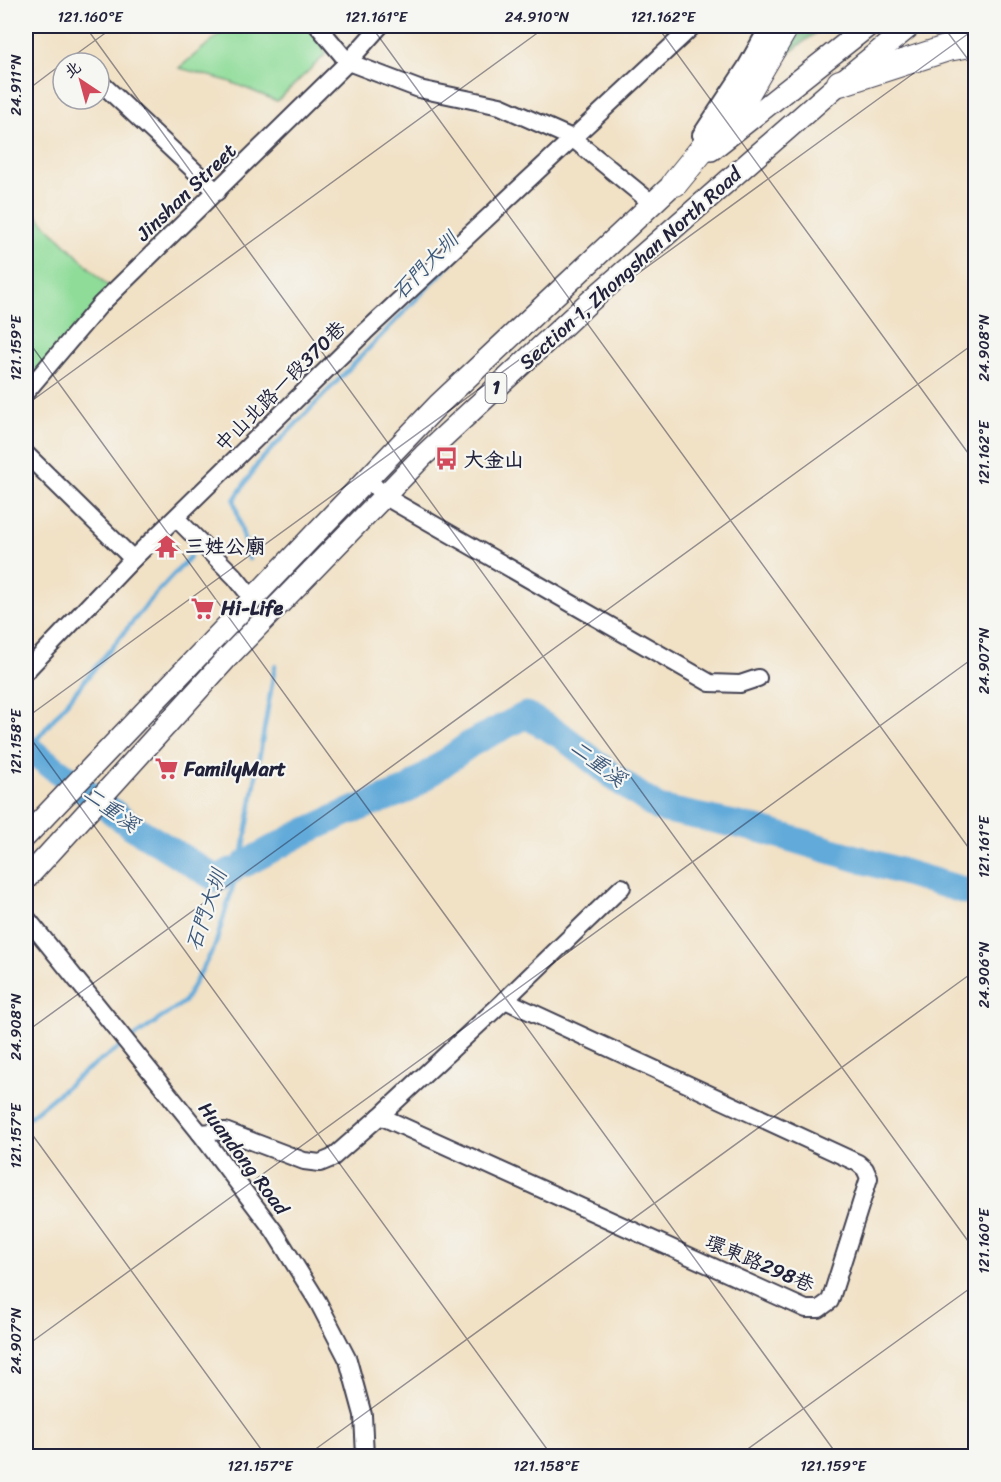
<svg xmlns="http://www.w3.org/2000/svg" width="1001" height="1482" font-family="Sriracha,'LXGW WenKai TC',sans-serif">
<style>
.green{fill:#8fdc99;stroke:#587f6a;stroke-width:1.5}
.forest{fill:#73bc81;stroke:#4a6f5e;stroke-width:1.5}
.lines{fill:none;stroke-linecap:round;stroke-linejoin:round}
.stream{stroke:#62aad9;stroke-width:4.5}
.river{stroke:#62aad9;stroke-width:27}
.minor-casing{stroke:#413f50;stroke-width:20}
.major-casing{stroke:#413f50;stroke-width:24}
.highway-casing{stroke:#413f50;stroke-width:28}
.minor{stroke:#fff;stroke-width:16}
.major{stroke:#fff;stroke-width:21}
.highway{stroke:#fff;stroke-width:26}
.ticks{fill:none;stroke:#22223b;stroke-width:1.5;stroke-opacity:0.45}
.labels{text-anchor:middle;stroke-width:4.5;stroke-linejoin:round;paint-order:stroke}
.shield{fill:#f6f6f2;stroke:#626272;stroke-width:1.5}
.shield-label{font-size:18px;font-weight:bold;fill:#22223b}
.street-label{font-size:20px;fill:#22223b;stroke:#f6f6f2}
.poi-label{font-size:20px;font-weight:bold;fill:#22223b;stroke:#f6f6f2;text-anchor:start}
.water-label{font-size:21px;font-style:italic;fill:#3c587a;stroke:#f6f6f2}
.neatline{fill:none;stroke:#22223b;stroke-width:2}
.ticks-label{font-size:15px;text-anchor:middle;fill:#22223b}
</style>
<rect width="100%" height="100%" fill="#f6f6f2"/>
<filter id="ink" filterUnits="userSpaceOnUse"><feTurbulence type="fractalNoise" baseFrequency=".0167" numOctaves="2"/><feDisplacementMap in="SourceGraphic" scale="12" xChannelSelector="R" yChannelSelector="G"/><feConvolveMatrix kernelMatrix="1 2 1 2 8 2 1 2 1" color-interpolation-filters="sRGB"/></filter>
<filter id="wash" filterUnits="userSpaceOnUse"><feTurbulence type="fractalNoise" baseFrequency=".008" numOctaves="4" result="noise"/><feDisplacementMap in="SourceGraphic" scale="24" xChannelSelector="R" yChannelSelector="G"/><feGaussianBlur stdDeviation="1.35" result="paint"/><feColorMatrix in="noise" values="0 0 0 0 0 0 0 0 0 0 0 0 0 0 0 0 0 1.4 0 .05"/><feComposite in="paint" operator="in"/></filter>
<g filter="url(#wash)">
<rect width="100%" height="100%" fill="#f1e1c5"/>
<!-- green -->
<g class="green">
<path d="M230,26H302L317,36L323,46L325,55L277,101L228,81L179,68Z"/>
<path d="M26,205L112,290L26,392Z"/>
</g>
<!-- forest -->
<path class="forest" d="M803,26H825L784,57Z"/>
<g class="lines">
<!-- stream -->
<g class="stream">
<path d="M249,559L234,500L259,462L460,254"/>
<path d="M29,749L152,598L190,557"/>
<path d="M130,1040L184,1002L215,946L243,852L275,666"/>
<path d="M26,1120L83,1073L123,1045"/>
</g>
<!-- river -->
<g class="river">
<path d="M26,752L29,749L130,825L217,879L231,871"/>
<path d="M246,863L300,834L346,813L407,790L470,744L526,715L562,736L619,781L658,808L762,830L976,894"/>
</g>
</g>
</g>
<g filter="url(#ink)">
<g class="lines">
<defs>
<g id="minor">
<path d="M318,26L348,62L419,89L500,106L572,138L653,204"/>
<path d="M100,82L217,192"/>
<path d="M701,135L746,67L769,26"/>
<path d="M26,392L100,305L348,62L380,26"/>
<path d="M26,454L133,559"/>
<path d="M367,478L384,496L710,683L740,684L758,678"/>
<path d="M176,518L235,577L252,598"/>
<path d="M26,671L133,559L365,332L693,26"/>
<path d="M26,917L200,1133L274,1231L318,1302L348,1360L363,1415L365,1456"/>
<path d="M380,1116L806,1309H819L830,1301L869,1178L865,1169L858,1163L505,1000"/>
<path d="M200,1133L225,1131L304,1161L320,1163L332,1158L380,1116L505,1000L622,887"/>
</g>
<g id="major">
<path d="M711,150L868,26"/>
<path d="M26,836L438,405L685,173"/>
<path d="M26,879L114,783L226,659L424,455L588,303L840,83L910,26"/>
</g>
<g id="highway">
<path d="M840,83L948,48L976,43"/>
<path d="M675,183L744,98L786,26"/>
</g>
</defs>
<!-- minor casing -->
<use href="#minor" class="minor-casing"/>
<!-- major casing -->
<use href="#major" class="major-casing"/>
<!-- highway casing -->
<use href="#highway" class="highway-casing"/>
<!-- minor -->
<use href="#minor" class="minor"/>
<!-- major -->
<use href="#major" class="major"/>
<!-- highway -->
<use href="#highway" class="highway"/>
</g>
</g>
<!-- ticks -->
<path class="ticks" d="M85,26L976,1252M371,26L976,858M657,26L976,464M943,26L976,70M64,63L115,26M26,91L63,63M26,338L838,1456M26,405L547,26M26,718L976,28M26,732L552,1456M26,1032L976,342M26,1126L266,1456M26,1346L976,656M306,1456L976,970M738,1456L976,1284"/>
<!-- icons -->
<defs>
<symbol id="bus-bare" viewBox="-9 -9 18 18"><path d="M-5-6H5V4H4V6H2V4H-2V6H-4V4H-5ZM-3.5-4V0h7V-4ZM-3.5 1.2v1.5H-2V1.2ZM2 1.2v1.5H3.5V1.2Z" fill="#d1495b" stroke="#f6f6f2" stroke-width="2.5" paint-order="stroke"/></symbol>
<symbol id="temple-bare" viewBox="-9 -9 18 18"><path d="M0-6L5-2H3V0L6.5 2.5H4V6H1.5V3h-3V6H-4V2.5H-6.5L-3 0V-2H-5Z" fill="#d1495b" stroke="#f6f6f2" stroke-width="2.5" paint-order="stroke"/></symbol>
<symbol id="supermarket-bare" viewBox="-9 -9 18 18"><path d="M-6-5.5h2.5l.6 2H6L4.5 2H-2.5L-4.4-4H-6ZM-1.5 3.2a1.3 1.3 0 1 0 .1 0ZM3 3.2a1.3 1.3 0 1 0 .1 0Z" fill="#d1495b" stroke="#f6f6f2" stroke-width="2.5" paint-order="stroke"/></symbol>
</defs>
<g fill-rule="evenodd">
<use href="#bus-bare" x="430" y="442" width="33" height="33"/>
<use href="#temple-bare" x="150" y="530" width="33" height="33"/>
<use href="#supermarket-bare" x="186" y="592" width="33" height="33"/>
<use href="#supermarket-bare" x="150" y="752" width="33" height="33"/>
</g>
<g class="labels">
<!-- shield labels -->
<rect class="shield" x="485.5" y="373" width="21" height="30" rx="4.5"/>
<g class="shield-label">
<text x="496" y="394">1</text>
</g>
<!-- street labels -->
<g class="street-label">
<text transform="translate(186 192) rotate(-44)" y="7">Jinshan Street</text>
<text transform="translate(630 268) rotate(-42)" y="7">Section 1, Zhongshan North Road</text>
<text transform="translate(280 386) rotate(-45)" y="7">中山北路一段370巷</text>
<text transform="translate(244 1158) rotate(53)" y="7">Huandong Road</text>
<text transform="translate(760 1263) rotate(23)" y="7">環東路298巷</text>
</g>
<!-- poi labels -->
<g class="poi-label">
<text x="464" y="466">大金山</text>
<text x="185" y="553">三姓公廟</text>
<text x="221" y="615">Hi-Life</text>
<text x="184" y="776">FamilyMart</text>
</g>
<!-- water labels -->
<g class="water-label">
<text transform="translate(425 266) rotate(-46)" y="7">石門大圳</text>
<text transform="translate(598 763) rotate(37)" y="7">二重溪</text>
<text transform="translate(111 809) rotate(36)" y="7">二重溪</text>
<text transform="translate(206 910) rotate(-71)" y="7">石門大圳</text>
</g>
</g>
<!-- margin -->
<rect width="1001" height="1482" fill="none" stroke="#f6f6f2" stroke-width="66"/>
<!-- north arrow -->
<g transform="translate(81 81) rotate(324)"><circle r="28" fill="#f6f6f2" stroke="#a1a1a9" stroke-width="1.5"/>
<path d="M0-4.5L10 22L0 15L-10 22Z" fill="#d1495b"/>
<text y="-9" font-size="16" font-weight="bold" text-anchor="middle" fill="#22223b">北</text>
</g>
<rect x="33" y="33" width="935" height="1416" class="neatline"/>
<g class="ticks-label">
<text x="90" y="22">121.160°E</text>
<text x="376" y="22">121.161°E</text>
<text x="537" y="22">24.910°N</text>
<text x="663" y="22">121.162°E</text>
<text transform="translate(16 85) rotate(-90)" y="5">24.911°N</text>
<text transform="translate(984 348) rotate(-90)" y="5">24.908°N</text>
<text transform="translate(16 348) rotate(-90)" y="5">121.159°E</text>
<text transform="translate(984 453) rotate(-90)" y="5">121.162°E</text>
<text transform="translate(984 661) rotate(-90)" y="5">24.907°N</text>
<text transform="translate(16 742) rotate(-90)" y="5">121.158°E</text>
<text transform="translate(984 847) rotate(-90)" y="5">121.161°E</text>
<text transform="translate(984 975) rotate(-90)" y="5">24.906°N</text>
<text transform="translate(16 1027) rotate(-90)" y="5">24.908°N</text>
<text transform="translate(16 1136) rotate(-90)" y="5">121.157°E</text>
<text transform="translate(984 1241) rotate(-90)" y="5">121.160°E</text>
<text transform="translate(16 1341) rotate(-90)" y="5">24.907°N</text>
<text x="260" y="1471">121.157°E</text>
<text x="546" y="1471">121.158°E</text>
<text x="833" y="1471">121.159°E</text>
</g>
</svg>
